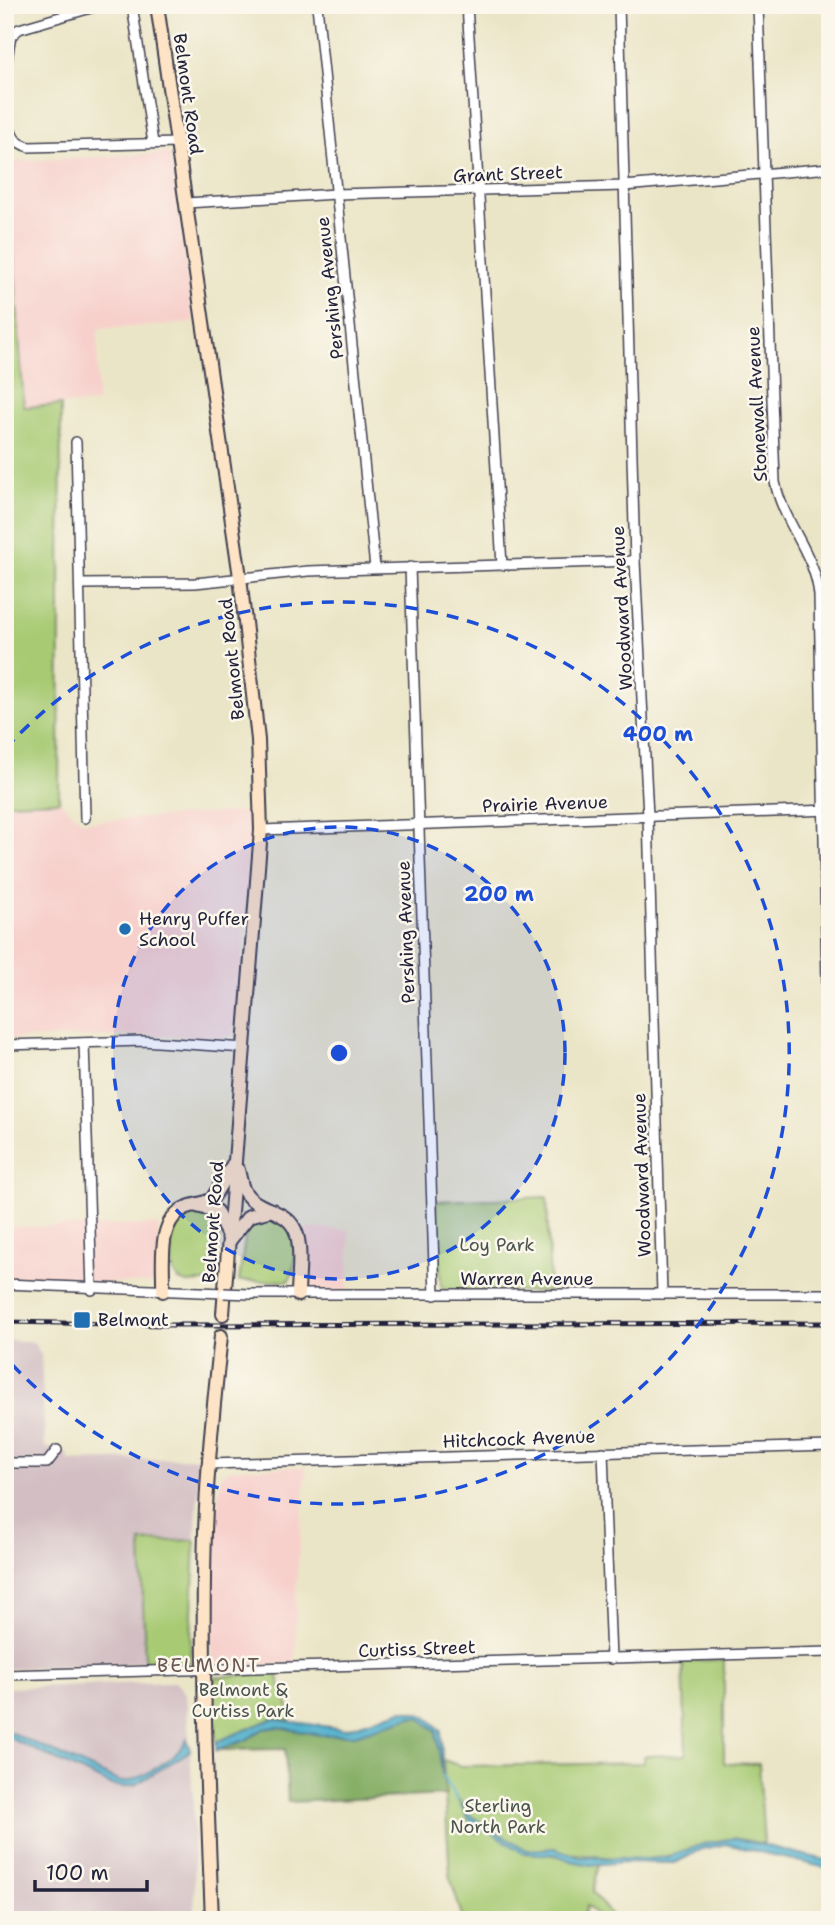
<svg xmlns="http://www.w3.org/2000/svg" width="835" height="1925" font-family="'Shantell Sans',sans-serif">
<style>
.built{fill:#f7d0cc}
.industrial{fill:#d2bec3}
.green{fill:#a7ca73;stroke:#647657;stroke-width:2}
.forest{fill:#85ae65;stroke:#546850;stroke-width:2}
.water{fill:#4badcb;stroke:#366883;stroke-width:2}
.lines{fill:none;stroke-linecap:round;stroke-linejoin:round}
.stream{stroke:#4badcb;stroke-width:2.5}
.secondary-tunnel{stroke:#c3beab;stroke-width:12;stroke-dasharray:12 6;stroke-linecap:butt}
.street-casing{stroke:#403f50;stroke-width:12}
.secondary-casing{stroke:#403f50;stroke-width:16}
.street{stroke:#fff;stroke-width:9}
.secondary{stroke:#fee4c6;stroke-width:12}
.rail-casing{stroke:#22223b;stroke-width:5}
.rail{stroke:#fbf7ec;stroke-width:2.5;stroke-dasharray:8;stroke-linecap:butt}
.street-bridge-casing{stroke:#403f50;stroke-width:12;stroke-linecap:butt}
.street-bridge{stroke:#fff;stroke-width:9}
.ring{fill:none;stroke:#1d4ed8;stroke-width:3.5;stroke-dasharray:12 9}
.poi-dot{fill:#1f6fb2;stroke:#fbf7ec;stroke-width:2.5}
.labels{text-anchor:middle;stroke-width:5;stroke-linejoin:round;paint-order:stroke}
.street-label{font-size:18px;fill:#22223b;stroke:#fbf7ec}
.poi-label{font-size:18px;fill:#22223b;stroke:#fbf7ec;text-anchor:start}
.park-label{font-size:18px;fill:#4a544c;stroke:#fbf7ec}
.neighbourhood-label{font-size:19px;letter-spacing:2px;fill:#695552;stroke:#fbf7ec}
.centre{fill:#1d4ed8;stroke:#fbf7ec;stroke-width:3.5}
.ring-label{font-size:21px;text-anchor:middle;font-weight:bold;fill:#1d4ed8;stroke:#fbf7ec;stroke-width:5;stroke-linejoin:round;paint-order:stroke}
</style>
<rect width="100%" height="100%" fill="#fbf7ec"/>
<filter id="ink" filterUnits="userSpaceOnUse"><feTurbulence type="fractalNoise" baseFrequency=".0143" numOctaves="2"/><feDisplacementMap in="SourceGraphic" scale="14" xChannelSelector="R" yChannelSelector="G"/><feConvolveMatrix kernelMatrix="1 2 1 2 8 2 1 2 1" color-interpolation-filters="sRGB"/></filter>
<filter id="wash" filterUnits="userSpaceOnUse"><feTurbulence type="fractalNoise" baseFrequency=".00686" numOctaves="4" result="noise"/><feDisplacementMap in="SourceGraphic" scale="28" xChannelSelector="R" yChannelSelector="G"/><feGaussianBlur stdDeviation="1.57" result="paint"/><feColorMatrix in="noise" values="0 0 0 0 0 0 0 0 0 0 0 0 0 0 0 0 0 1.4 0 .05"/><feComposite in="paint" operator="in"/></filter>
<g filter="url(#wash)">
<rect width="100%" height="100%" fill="#ebe5c7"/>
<!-- built -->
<g class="built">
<path d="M170,153L194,323L98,329L97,403L24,407L11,219L5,218V162Z"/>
<path d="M59,801L83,822L251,811L248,905L233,1034L219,1039L153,1035L5,1039V803Z"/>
<path d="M158,1225L157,1284L5,1279V1227Z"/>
<path d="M304,1228L349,1230L348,1291L309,1289L308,1238Z"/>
<path d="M306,1467L296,1588L295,1663L219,1666L212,1659L214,1550L221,1476L230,1469L241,1468Z"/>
</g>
<!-- industrial -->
<g class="industrial">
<path d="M5,1340L33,1342L41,1355L45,1447L68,1454L69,1461L195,1458L200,1462L195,1540L141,1543L145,1663L5,1669Z"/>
<path d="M175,1682L186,1694L193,1799L195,1920H5V1688Z"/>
</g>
<!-- green -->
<g class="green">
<path d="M5,218L11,219L24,407L61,405L59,801L5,803Z"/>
<path d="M547,1197L550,1292L445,1290L441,1286L436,1201Z"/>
<path d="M202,1210L211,1211L220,1229L216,1281L187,1283L179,1280L173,1272L171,1246L174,1231L185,1216Z"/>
<path d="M255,1216C262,1216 272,1215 278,1218C297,1227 300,1267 288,1281H239L247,1224Z"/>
<path d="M195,1540L190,1662L145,1663L141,1542Z"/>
<path d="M724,1660V1763L759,1764L764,1844C753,1842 742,1838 731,1839C702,1840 677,1858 647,1859C610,1861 577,1851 540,1852L599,1865L592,1892L615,1920H603L587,1906L582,1920H467L462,1916L450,1877L443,1760L461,1766L644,1763V1756L686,1755L683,1661Z"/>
<path d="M277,1672C280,1691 290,1699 290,1720L272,1719L216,1742L212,1682L215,1677Z"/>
</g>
<!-- forest -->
<path class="forest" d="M404,1717L420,1718L436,1731L446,1795L288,1802L285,1749L216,1750L246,1740L263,1729L278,1727L320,1735H355Z"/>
<!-- water -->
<g class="water">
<path d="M402,1710C421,1712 429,1717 441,1731L443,1780L436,1731L420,1718L411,1717L355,1735H320L278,1727L263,1729L246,1740L216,1750V1742L272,1719L345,1729Z"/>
<path d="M5,1730L121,1782C137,1782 182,1755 187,1739L190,1751L135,1785L123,1787L111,1785L5,1736Z"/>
<path d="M456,1797L471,1816L527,1850L555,1848L580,1857L648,1859L668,1857L703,1844L734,1838L830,1861V1869L726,1844L702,1849L675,1863L625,1862L591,1865L571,1861L557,1855L523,1853L488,1830L473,1832L472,1824Z"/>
</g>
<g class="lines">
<!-- stream -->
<path class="stream" d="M443,1776L457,1800"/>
</g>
</g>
<g filter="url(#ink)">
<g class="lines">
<!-- secondary-tunnel -->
<path class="secondary-tunnel" d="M221,1336L223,1314"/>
<defs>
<g id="street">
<path d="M101,5L19,29L11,36C6,58 1,120 15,139C19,144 24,145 29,147L177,143"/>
<path d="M132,5L153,143"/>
<path d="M317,5L375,568"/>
<path d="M467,5L502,565"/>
<path d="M619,5L635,561L648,816L662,1294"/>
<path d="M758,5L775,482C783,523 815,553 819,595L830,1129"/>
<path d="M186,203L336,194L624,186L830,168"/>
<path d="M76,442L85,818"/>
<path d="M410,567L435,1295"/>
<path d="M81,584L195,583L308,571L635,561"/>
<path d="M261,830L830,810"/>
<path d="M84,1043L92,1290"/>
<path d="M5,1045L143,1041L245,1048"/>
<path d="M5,1284L224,1293"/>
<path d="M250,1294H830"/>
<path d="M603,1452L611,1659"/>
<path d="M5,1463H47L57,1450"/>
<path d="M208,1464L830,1446"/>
<path d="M5,1675L830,1652"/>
</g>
<g id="secondary">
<path d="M157,5L240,577L258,740L261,830L223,1314"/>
<path d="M238,1170C240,1177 241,1185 244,1191C257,1213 289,1207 297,1235C302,1253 298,1277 298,1295"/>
<path d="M197,1206L216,1211L228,1236"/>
<path d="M230,1240L249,1216L272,1210"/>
<path d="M163,1291C164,1264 156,1222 185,1208C194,1204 204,1204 212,1199L233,1164"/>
<path d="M212,1920C207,1791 201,1661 205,1532C207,1467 214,1402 221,1336"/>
</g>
</defs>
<!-- street casing -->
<use href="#street" class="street-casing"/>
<!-- secondary casing -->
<use href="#secondary" class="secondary-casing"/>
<!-- street -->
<use href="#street" class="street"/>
<!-- secondary -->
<use href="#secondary" class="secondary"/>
<defs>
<path id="rail" d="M5,1322L170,1325L830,1323"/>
</defs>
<!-- rail casing -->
<use href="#rail" class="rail-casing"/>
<!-- rail -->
<use href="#rail" class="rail"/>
<defs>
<path id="street-bridge" d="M224,1293L250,1294"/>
</defs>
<!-- street-bridge casing -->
<use href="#street-bridge" class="street-bridge-casing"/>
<!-- street-bridge -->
<use href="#street-bridge" class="street-bridge"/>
</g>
</g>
<!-- distance rings -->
<circle cx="339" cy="1053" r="226" fill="#1d4ed8" fill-opacity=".12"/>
<g class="ring">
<circle cx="339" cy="1053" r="226"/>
<path d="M6 748A451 451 0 1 1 6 1358"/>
</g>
<!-- markers -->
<g class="poi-dot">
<circle cx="125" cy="929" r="7"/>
<rect x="73" y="1311" width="18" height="18" rx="3.5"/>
</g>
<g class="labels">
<!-- street labels -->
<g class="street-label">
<text transform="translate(188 94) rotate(82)" y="6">Belmont Road</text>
<text transform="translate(508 174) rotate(-2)" y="6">Grant Street</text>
<text transform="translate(330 288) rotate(-96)" y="6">Pershing Avenue</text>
<text transform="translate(757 404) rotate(-93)" y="6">Stonewall Avenue</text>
<text transform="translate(622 608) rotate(-93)" y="6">Woodward Avenue</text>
<text transform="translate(232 659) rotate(-96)" y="6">Belmont Road</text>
<text transform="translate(545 804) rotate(-2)" y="6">Prairie Avenue</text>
<text transform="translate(406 932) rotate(-92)" y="6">Pershing Avenue</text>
<text transform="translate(642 1175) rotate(-92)" y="6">Woodward Avenue</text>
<text transform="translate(213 1222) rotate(-86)" y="6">Belmont Road</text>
<text x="527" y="1285">Warren Avenue</text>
<text transform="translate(519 1439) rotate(-2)" y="6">Hitchcock Avenue</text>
<text transform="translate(417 1649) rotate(-2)" y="6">Curtiss Street</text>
</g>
<!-- poi labels -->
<g class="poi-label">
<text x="139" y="925">Henry Puffer<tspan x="139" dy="21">School</tspan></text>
<text x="98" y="1326">Belmont</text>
</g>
<!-- park labels -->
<g class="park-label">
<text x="497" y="1251">Loy Park</text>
<text x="243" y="1696">Belmont &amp;<tspan x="243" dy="21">Curtiss Park</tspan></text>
<text x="498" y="1812">Sterling<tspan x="498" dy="21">North Park</tspan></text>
</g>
<!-- neighbourhood labels -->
<g class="neighbourhood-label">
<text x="209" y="1672">BELMONT</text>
</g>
</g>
<circle cx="339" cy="1053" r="10" class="centre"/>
<g class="ring-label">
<text x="658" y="741">400 m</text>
<text x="499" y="901">200 m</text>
</g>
<!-- margin -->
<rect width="835" height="1925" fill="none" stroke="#fbf7ec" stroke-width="28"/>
<!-- scale -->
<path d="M35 1880v10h112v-10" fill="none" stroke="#22223b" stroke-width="3.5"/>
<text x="46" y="1880" font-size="21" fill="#22223b" stroke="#fbf7ec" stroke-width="5" paint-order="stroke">100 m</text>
</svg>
